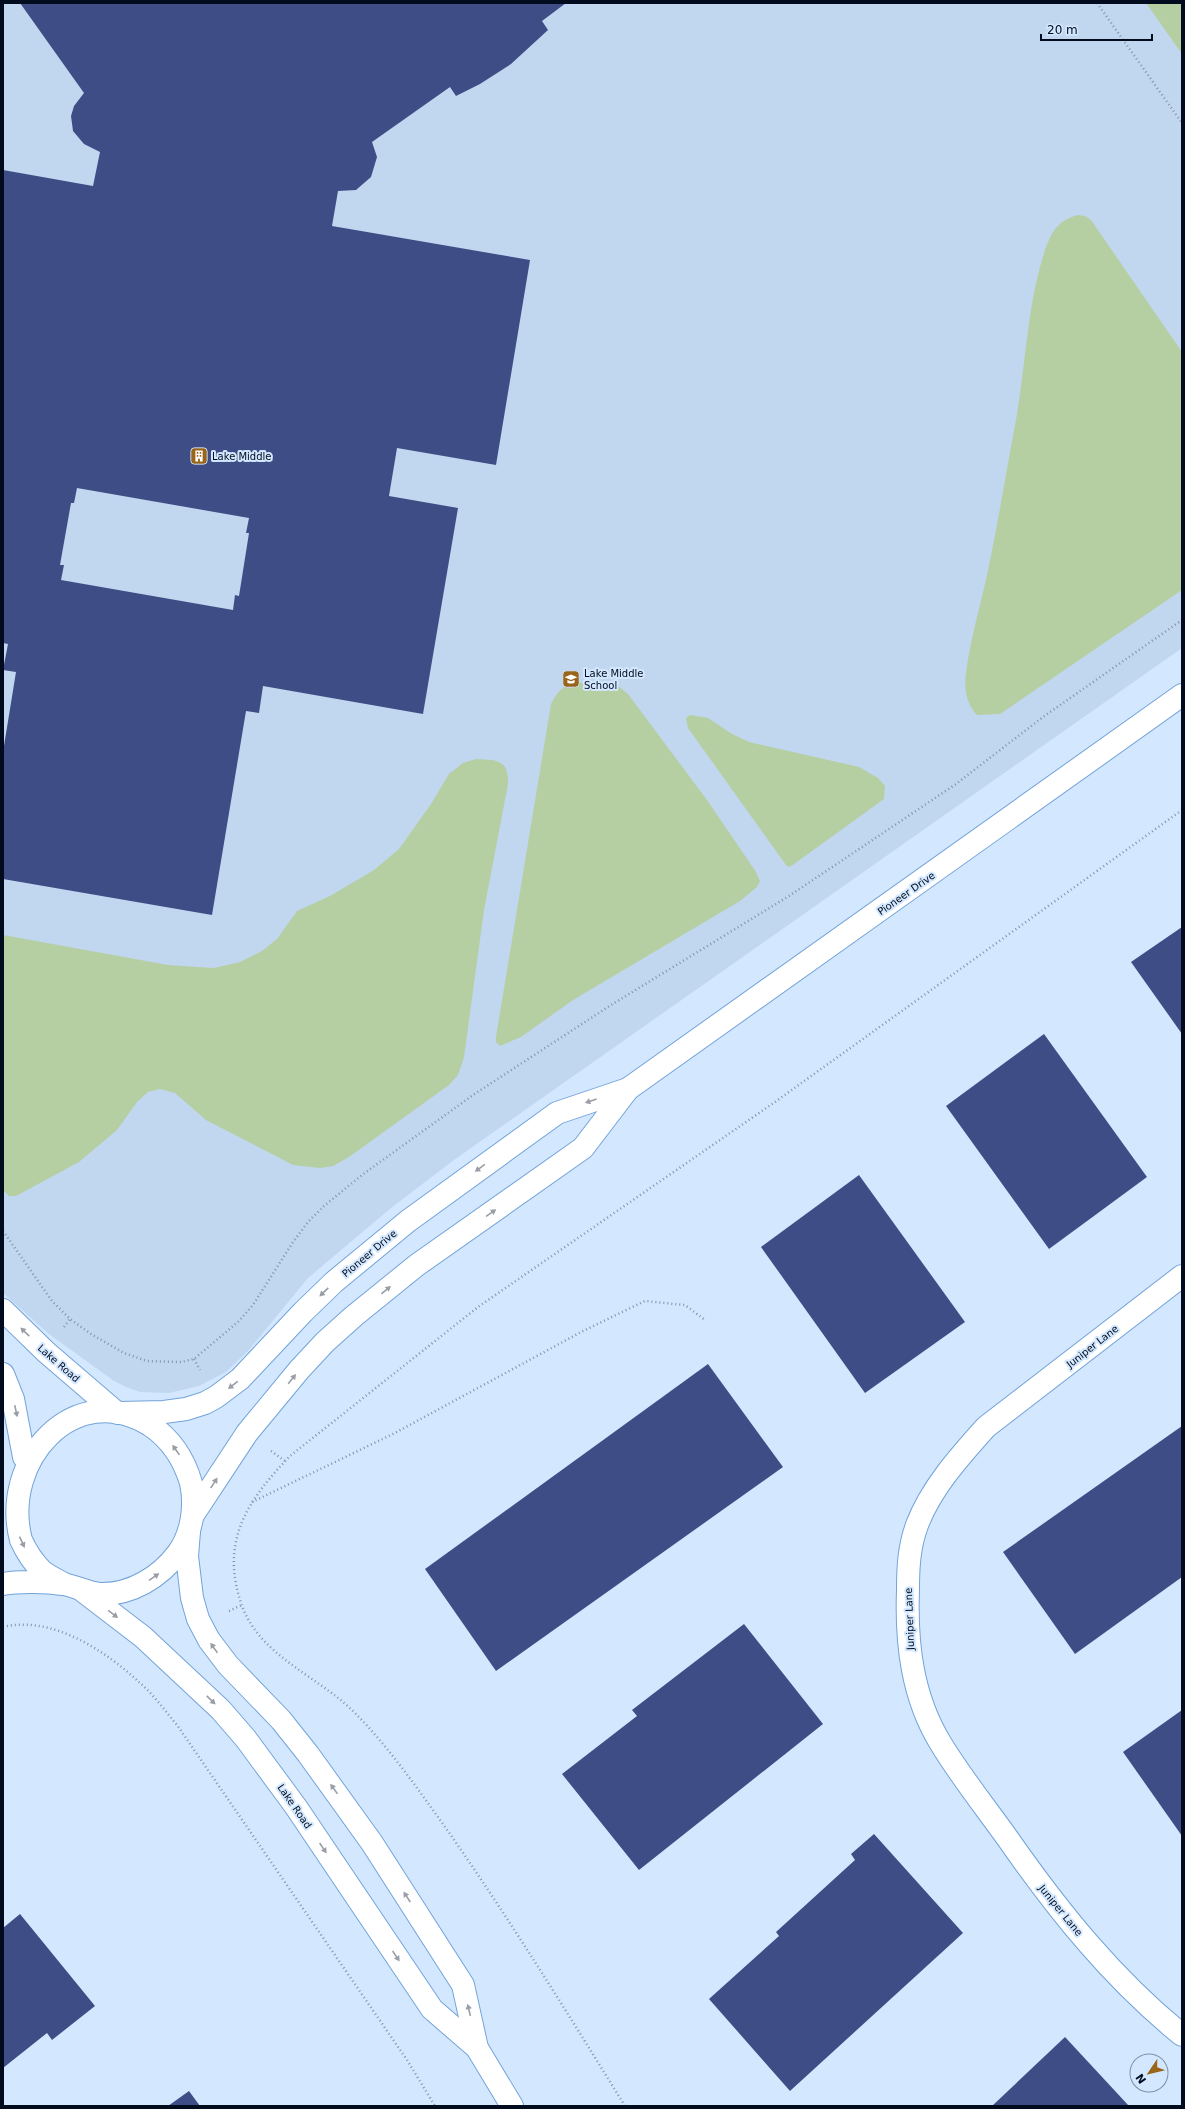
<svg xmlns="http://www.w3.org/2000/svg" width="1185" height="2109" font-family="'DejaVu Sans',sans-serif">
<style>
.built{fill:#c1d7ef}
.green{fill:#b5cea2}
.building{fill:#3f4d86;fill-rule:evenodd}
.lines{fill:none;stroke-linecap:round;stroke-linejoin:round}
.street-casing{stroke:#72a3d9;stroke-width:24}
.secondary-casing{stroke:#72a3d9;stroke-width:24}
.path{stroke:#8294a9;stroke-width:2.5;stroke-dasharray:1 3;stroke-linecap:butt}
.street{stroke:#fff;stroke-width:22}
.secondary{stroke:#fff;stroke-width:22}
.oneway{fill:#999da5}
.labels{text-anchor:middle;stroke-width:4;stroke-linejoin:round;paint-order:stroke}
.poi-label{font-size:10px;fill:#000b1e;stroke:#d3e8ff;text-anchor:start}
.street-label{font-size:10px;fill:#000b1e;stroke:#d3e8ff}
</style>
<rect width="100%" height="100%" fill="#d3e8ff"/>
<!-- built -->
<path class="built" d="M3,3H1182V648L454,1160L391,1208L308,1278L248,1351L226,1372L199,1386L169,1393L140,1392L126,1387L114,1381L49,1334L3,1293Z"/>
<!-- green -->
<g class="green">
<path d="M1146,3H1182V54Z"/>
<path d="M1078,215L1085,216L1091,220L1182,352V590L1000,714L977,715C966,703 964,689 966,673C970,640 980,608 987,575C998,524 1006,472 1016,420C1026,364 1027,305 1045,250C1052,231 1058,220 1078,215Z"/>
<path d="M575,682L618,686L628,694L707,800L756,872L760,881L757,887L740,901L573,1000L521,1037L500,1046L496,1042V1037L551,704C557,692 563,686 575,682Z"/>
<path d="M690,715L708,718L732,734L749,742L859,767L878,778L885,786L884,799L794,864L789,867L786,865L688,728L686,718Z"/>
<path d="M476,759C496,760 509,759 508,784L484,910L464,1057L458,1075L449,1085L349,1157L333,1166L320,1168L293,1165L206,1120L175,1093L160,1089L148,1092L137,1102L117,1130L79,1162L16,1196H9L4,1191L3,935L168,965L214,968L240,962L262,951L277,939L297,911L330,896L374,870L399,849L431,804L449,774L463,763Z"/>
</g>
<!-- building -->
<g class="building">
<path d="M20,3H566L542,21L548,30L511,64L480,84L456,96L450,87L372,142L377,157L371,177L356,190L338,191L332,226L530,260L496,465L397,448L389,496L458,508L423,714L263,686L259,713L246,711L212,915L3,879V752L16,672L3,670L8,644L3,643V170L93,186L100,152L84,144L73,131L71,116L74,106L84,93ZM77,488L249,518L246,533H249L239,596L235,595L233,610L61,580L64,565H60L71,503H74Z"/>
<path d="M1182,927V1034L1131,962Z"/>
<path d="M1044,1034L1147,1177L1049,1249L946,1106Z"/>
<path d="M859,1175L965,1322L865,1393L761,1247Z"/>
<path d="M708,1364L783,1467L496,1671L425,1569Z"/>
<path d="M1182,1426V1577L1075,1654L1003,1552Z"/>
<path d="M744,1624L823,1724L639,1870L562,1774L637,1716L632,1710Z"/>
<path d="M1182,1710V1836L1123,1752Z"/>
<path d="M874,1834L963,1933L790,2091L709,1999L779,1936L776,1932L855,1860L851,1854Z"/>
<path d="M20,1914L95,2006L52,2040L47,2033L3,2068V1928Z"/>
<path d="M1065,2037L1129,2106H992Z"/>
<path d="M189,2091L200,2106H168Z"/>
</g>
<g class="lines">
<defs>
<path id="street" d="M1182,1276L986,1427C960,1456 931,1488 917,1525C909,1547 908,1567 908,1590C906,1643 912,1697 941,1744C961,1777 986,1808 1008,1839C1059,1912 1113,1979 1182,2035"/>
<g id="secondary">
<path d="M3,1310L46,1352L117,1413"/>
<path d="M3,1374L13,1399L24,1457"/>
<path d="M120,1413L164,1412L186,1409L205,1403L216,1397L240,1379L303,1312L334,1282L408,1221L557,1113L628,1089L1182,695"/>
<path d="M193,1515L247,1433L299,1370L325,1342L354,1316L417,1265L583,1148L628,1089"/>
<path d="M189,1531L187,1556L192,1598L198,1619L209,1640L228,1665L281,1720L308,1754L372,1843L463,1985L477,2048L512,2106"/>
<path d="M3,1584C19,1581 47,1582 63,1584C76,1586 87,1593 100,1594C131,1595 160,1577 178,1553C192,1534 196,1506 191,1483C184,1459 171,1439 150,1425C75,1378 0,1460 21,1540C26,1551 33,1562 42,1571C48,1576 57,1580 64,1584"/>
<path d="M83,1591L143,1637L221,1710L246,1739L296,1807L432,2009L477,2048"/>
</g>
</defs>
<!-- street casing -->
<use href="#street" class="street-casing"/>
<!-- secondary casing -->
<use href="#secondary" class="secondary-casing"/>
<!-- path -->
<g class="path">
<path d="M1097,3L1182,123"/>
<path d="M3,1231L52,1301L70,1319L91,1334L124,1353L147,1361L181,1362L194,1359L238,1322L253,1305L293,1242L308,1222L324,1206L362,1175L473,1095L611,1005L789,896L956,784L1043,717L1182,620"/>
<path d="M64,1327L70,1319"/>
<path d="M194,1359L200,1370"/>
<path d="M271,1451L285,1461"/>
<path d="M252,1502L393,1434L583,1331L645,1301L685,1305L705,1320"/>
<path d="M229,1611L242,1605"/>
<path d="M3,1627C52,1615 106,1651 140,1683C154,1695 165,1711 177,1725L407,2060L435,2106"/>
<path d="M625,2106C568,2014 512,1923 450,1834C420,1792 390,1748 353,1711C316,1675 258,1655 241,1603C220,1540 248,1500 290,1456L478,1307L775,1102L1182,810"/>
</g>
<!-- street -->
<use href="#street" class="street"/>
<!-- secondary -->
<use href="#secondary" class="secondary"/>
</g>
<!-- one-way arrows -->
<defs><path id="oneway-solid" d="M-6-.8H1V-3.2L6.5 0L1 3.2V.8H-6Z"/></defs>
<g class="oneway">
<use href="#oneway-solid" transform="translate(591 1101) rotate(161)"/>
<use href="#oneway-solid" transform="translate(480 1168) rotate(144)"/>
<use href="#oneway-solid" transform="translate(491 1213) rotate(-35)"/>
<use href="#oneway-solid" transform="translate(386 1290) rotate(-39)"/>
<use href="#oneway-solid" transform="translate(324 1292) rotate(136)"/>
<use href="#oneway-solid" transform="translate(25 1332) rotate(-136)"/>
<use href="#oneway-solid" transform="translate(292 1379) rotate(-51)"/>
<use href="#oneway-solid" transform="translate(233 1385) rotate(142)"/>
<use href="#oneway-solid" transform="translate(16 1411) rotate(78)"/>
<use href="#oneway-solid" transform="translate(176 1450) rotate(-125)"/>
<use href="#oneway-solid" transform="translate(214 1483) rotate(-57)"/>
<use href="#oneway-solid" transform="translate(22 1542) rotate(65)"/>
<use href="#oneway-solid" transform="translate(154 1577) rotate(-34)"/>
<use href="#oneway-solid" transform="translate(113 1614) rotate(37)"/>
<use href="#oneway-solid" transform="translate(214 1648) rotate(-125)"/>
<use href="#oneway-solid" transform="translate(211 1700) rotate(44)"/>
<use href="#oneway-solid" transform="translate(334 1789) rotate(-126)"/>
<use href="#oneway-solid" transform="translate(323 1848) rotate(56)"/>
<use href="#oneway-solid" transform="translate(407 1897) rotate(-123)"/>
<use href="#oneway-solid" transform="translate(396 1956) rotate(56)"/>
<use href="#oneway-solid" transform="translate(469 2010) rotate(-103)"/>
</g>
<!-- icons -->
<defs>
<symbol id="building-square" viewBox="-11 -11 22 22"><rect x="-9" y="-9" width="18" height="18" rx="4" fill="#986519" stroke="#d3e8ff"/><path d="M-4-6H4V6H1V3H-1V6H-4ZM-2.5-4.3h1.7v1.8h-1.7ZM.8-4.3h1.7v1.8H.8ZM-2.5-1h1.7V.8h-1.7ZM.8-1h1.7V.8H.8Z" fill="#fff"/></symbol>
<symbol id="school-square" viewBox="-11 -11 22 22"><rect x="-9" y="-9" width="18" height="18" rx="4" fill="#986519" stroke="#d3e8ff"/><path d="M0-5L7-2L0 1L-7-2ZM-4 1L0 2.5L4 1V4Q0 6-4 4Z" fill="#fff"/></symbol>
</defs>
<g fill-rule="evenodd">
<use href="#building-square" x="189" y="446" width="20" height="20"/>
<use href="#school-square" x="561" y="669" width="20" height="20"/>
</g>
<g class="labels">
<!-- poi labels -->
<g class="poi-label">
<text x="212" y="460">Lake Middle</text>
<text x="584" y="677">Lake Middle<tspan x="584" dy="12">School</tspan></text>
</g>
<!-- street labels -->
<g class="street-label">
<text transform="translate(906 893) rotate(-35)" y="4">Pioneer Drive</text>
<text transform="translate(369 1253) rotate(-40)" y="4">Pioneer Drive</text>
<text transform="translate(1092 1346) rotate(-38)" y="4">Juniper Lane</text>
<text transform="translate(59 1363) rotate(41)" y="4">Lake Road</text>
<text transform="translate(909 1619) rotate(-92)" y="4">Juniper Lane</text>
<text transform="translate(295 1806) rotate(55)" y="4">Lake Road</text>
<text transform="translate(1061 1910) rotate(51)" y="4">Juniper Lane</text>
</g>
</g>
<!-- border -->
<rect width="1185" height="2109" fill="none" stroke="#000b1e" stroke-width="8"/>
<!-- north arrow -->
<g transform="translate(1149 2073) rotate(235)"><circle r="19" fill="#d3e8ff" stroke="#7f90a5"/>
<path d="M0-3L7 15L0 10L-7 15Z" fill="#986519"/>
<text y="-6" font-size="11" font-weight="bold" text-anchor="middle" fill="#000b1e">N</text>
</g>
<!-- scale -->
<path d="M1041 34v6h111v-6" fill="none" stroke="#000b1e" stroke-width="2"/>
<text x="1047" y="34" font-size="12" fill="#000b1e" stroke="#d3e8ff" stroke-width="3" paint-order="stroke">20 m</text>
</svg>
